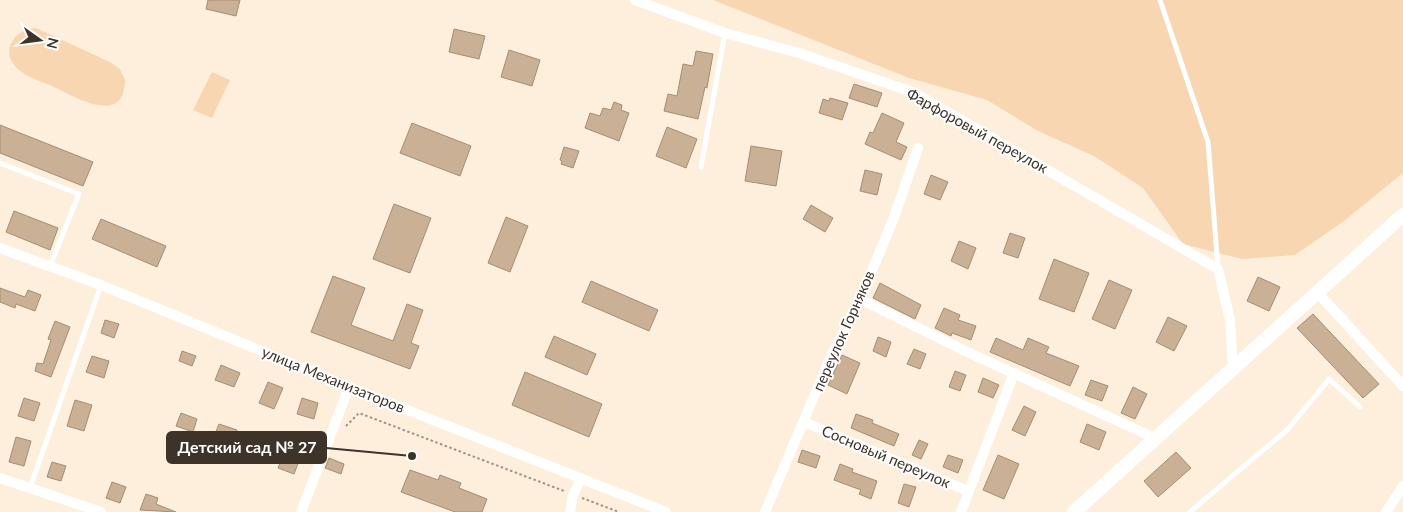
<svg xmlns="http://www.w3.org/2000/svg" width="1403" height="512" font-family="Lato,sans-serif">
<style>
.green{fill:#f8d6b1}
.building{fill:#cab195;stroke:#a58d72}
.lines{fill:none;stroke-linecap:round;stroke-linejoin:round}
.path{stroke:#a09384;stroke-width:2;stroke-dasharray:2.5 2.5;stroke-linecap:butt}
.lane{stroke:#fff;stroke-width:5}
.street{stroke:#fff;stroke-width:10}
.secondary{stroke:#fff;stroke-width:14}
.labels{text-anchor:middle;stroke-width:4;stroke-linejoin:round;paint-order:stroke}
.street-label{font-size:15px;fill:#3d3328;stroke:#fff}
.leader{fill:none;stroke:#3d3328;stroke-width:2}
.callout-dot{fill:#3d3328;stroke:#fff;stroke-width:2}
.callout{fill:#3d3328;stroke:#3d3328;stroke-width:2}
.callout-label{font-size:16px;text-anchor:middle;font-weight:bold;fill:#fff}
</style>
<rect width="100%" height="100%" fill="#feefdd"/>
<!-- green -->
<g class="green">
<path d="M713,0H1403V173L1344,221L1295,255L1242,259L1183,244L1143,188L1094,156L1038,131L987,100L909,78Z"/>
<path d="M36,28L110,62L120,69L125,80C125,128 73,96 52,86C40,81 22,76 14,65C1,48 17,28 36,28Z"/>
<path d="M212,72L230,80L212,118L193,110Z"/>
</g>
<!-- building -->
<g class="building">
<path d="M208,0H240L236,16L206,9Z"/>
<path d="M454,29L485,36L479,59L449,52Z"/>
<path d="M509,50L540,60L532,86L501,77Z"/>
<path d="M696,51L713,54L707,88L705,87L698,119L664,111L668,94L677,96L683,64L693,66Z"/>
<path d="M854,84L882,93L877,107L849,98Z"/>
<path d="M830,98L848,103L842,120L819,113L823,99L829,101Z"/>
<path d="M614,102L622,105L621,110L629,113L619,141L585,128L590,113L600,116L603,108L611,110Z"/>
<path d="M882,113L904,123L896,142L907,147L901,160L865,144L870,132L873,133Z"/>
<path d="M412,123L471,146L460,176L400,153Z"/>
<path d="M0,125L93,162L83,186L0,153Z"/>
<path d="M667,127L697,139L686,168L656,156Z"/>
<path d="M751,146L782,151L776,186L745,181Z"/>
<path d="M564,147L579,151L573,168L561,164L562,161L560,160Z"/>
<path d="M865,170L882,174L877,195L860,191Z"/>
<path d="M931,175L948,182L940,200L924,194Z"/>
<path d="M394,204L431,218L410,273L373,259Z"/>
<path d="M811,205L833,218L825,232L803,219Z"/>
<path d="M14,211L58,228L50,250L6,232Z"/>
<path d="M506,217L528,226L510,272L488,263Z"/>
<path d="M101,219L166,246L157,267L92,239Z"/>
<path d="M1010,233L1025,238L1018,258L1003,253Z"/>
<path d="M959,241L976,248L968,269L951,261Z"/>
<path d="M1054,259L1089,273L1074,312L1039,299Z"/>
<path d="M333,276L365,288L351,325L393,341L407,304L423,310L411,343L419,346L410,369L311,332Z"/>
<path d="M1258,277L1280,287L1269,311L1247,301Z"/>
<path d="M1109,280L1132,290L1115,329L1092,319Z"/>
<path d="M591,281L658,310L649,331L582,302Z"/>
<path d="M880,283L921,305L915,319L873,298Z"/>
<path d="M0,288L25,297L28,290L41,295L35,311L16,304L15,308L0,302Z"/>
<path d="M944,308L960,315L958,320L976,326L971,340L952,333L951,336L935,328Z"/>
<path d="M1313,314L1379,384L1363,398L1297,328Z"/>
<path d="M1168,317L1187,326L1174,351L1156,342Z"/>
<path d="M105,320L119,324L114,338L101,333Z"/>
<path d="M55,321L70,327L51,377L35,371L37,363L43,364L51,340L48,339Z"/>
<path d="M554,336L596,354L587,375L545,357Z"/>
<path d="M878,337L891,342L886,357L873,351Z"/>
<path d="M996,338L1023,350L1028,338L1049,347L1046,353L1079,366L1070,386L990,352Z"/>
<path d="M914,349L926,354L920,369L907,364Z"/>
<path d="M182,351L196,356L192,366L179,361Z"/>
<path d="M842,355L860,363L847,394L828,385Z"/>
<path d="M92,356L109,361L104,378L86,372Z"/>
<path d="M221,365L240,373L234,387L215,380Z"/>
<path d="M955,371L966,375L960,391L949,387Z"/>
<path d="M525,372L602,404L589,437L512,405Z"/>
<path d="M983,378L999,385L993,398L978,392Z"/>
<path d="M1091,380L1108,386L1102,401L1085,395Z"/>
<path d="M268,382L283,388L274,409L259,403Z"/>
<path d="M1133,387L1147,394L1135,419L1121,413Z"/>
<path d="M24,398L40,403L34,421L18,416Z"/>
<path d="M302,398L318,403L314,419L297,414Z"/>
<path d="M75,400L92,405L84,431L67,426Z"/>
<path d="M1024,406L1036,412L1025,436L1012,430Z"/>
<path d="M181,413L197,419L193,432L176,426Z"/>
<path d="M856,414L873,420L872,423L899,434L894,446L851,428Z"/>
<path d="M219,424L237,430L234,440L215,434Z"/>
<path d="M1087,424L1106,432L1099,450L1080,442Z"/>
<path d="M16,437L31,441L24,466L9,462Z"/>
<path d="M919,440L928,444L921,459L912,455Z"/>
<path d="M802,450L820,456L816,468L798,462Z"/>
<path d="M284,452L300,458L294,474L278,468Z"/>
<path d="M1176,452L1191,468L1158,497L1144,481Z"/>
<path d="M948,455L963,460L958,473L943,467Z"/>
<path d="M998,455L1019,464L1004,499L983,490Z"/>
<path d="M329,458L344,464L341,474L325,468Z"/>
<path d="M52,462L66,466L61,481L47,477Z"/>
<path d="M840,464L853,469L852,472L877,481L871,499L859,494L861,490L834,480Z"/>
<path d="M410,470L438,480L440,475L461,483L459,488L487,499L482,512H455L401,492Z"/>
<path d="M112,482L126,487L120,503L106,498Z"/>
<path d="M904,484L916,487L909,507L898,503Z"/>
<path d="M146,494L158,498L156,504L176,512L140,510Z"/>
</g>
<g class="lines">
<!-- path -->
<g class="path">
<path d="M346,426L359,413L564,491"/>
<path d="M582,498L619,512"/>
</g>
<!-- lane -->
<g class="lane">
<path d="M1160,0L1208,142L1218,268"/>
<path d="M0,163L79,194L50,266"/>
<path d="M701,167L725,33"/>
<path d="M30,488L101,285"/>
<path d="M1190,512L1288,429L1329,379L1360,407"/>
</g>
<!-- street -->
<g class="street">
<path d="M635,0L725,33L799,53L915,93L1218,269L1230,320L1233,370"/>
<path d="M0,248L101,285L349,387L666,512"/>
<path d="M1317,292L1403,386"/>
<path d="M860,299L961,349L1157,439"/>
<path d="M804,422L968,491"/>
<path d="M0,478L101,512"/>
<path d="M301,512L349,387"/>
<path d="M570,512L573,495L581,479"/>
<path d="M765,512L831,356L860,299L893,220L918,148"/>
<path d="M961,512L1014,373"/>
<path d="M1386,512L1403,486"/>
</g>
<!-- secondary -->
<path class="secondary" d="M1074,512L1403,215"/>
</g>
<g class="labels">
<!-- street labels -->
<g class="street-label">
<text transform="translate(977 131) rotate(29)" y="5">Фарфоровый переулок</text>
<text transform="translate(844 331) rotate(-66)" y="5">переулок Горняков</text>
<text transform="translate(333 380) rotate(22)" y="5">улица Механизаторов</text>
<text transform="translate(886 457) rotate(23)" y="5">Сосновый переулок</text>
</g>
</g>
<!-- callouts -->
<path class="leader" d="M412 456L326 448"/>
<circle class="callout-dot" cx="412" cy="456" r="5"/>
<rect class="callout" x="167" y="432" width="159" height="31" rx="5"/>
<g class="callout-label">
<text x="247" y="453">Детский сад № 27</text>
</g>
<!-- north arrow -->
<g transform="translate(40 40) rotate(104)" stroke="#ffffff" stroke-width="4" paint-order="stroke">
<path d="M0-4L9 19L0 12L-9 19Z" fill="#3d3328"/>
<text y="-8" font-size="14" font-weight="bold" text-anchor="middle" fill="#3d3328">N</text>
</g>
</svg>
